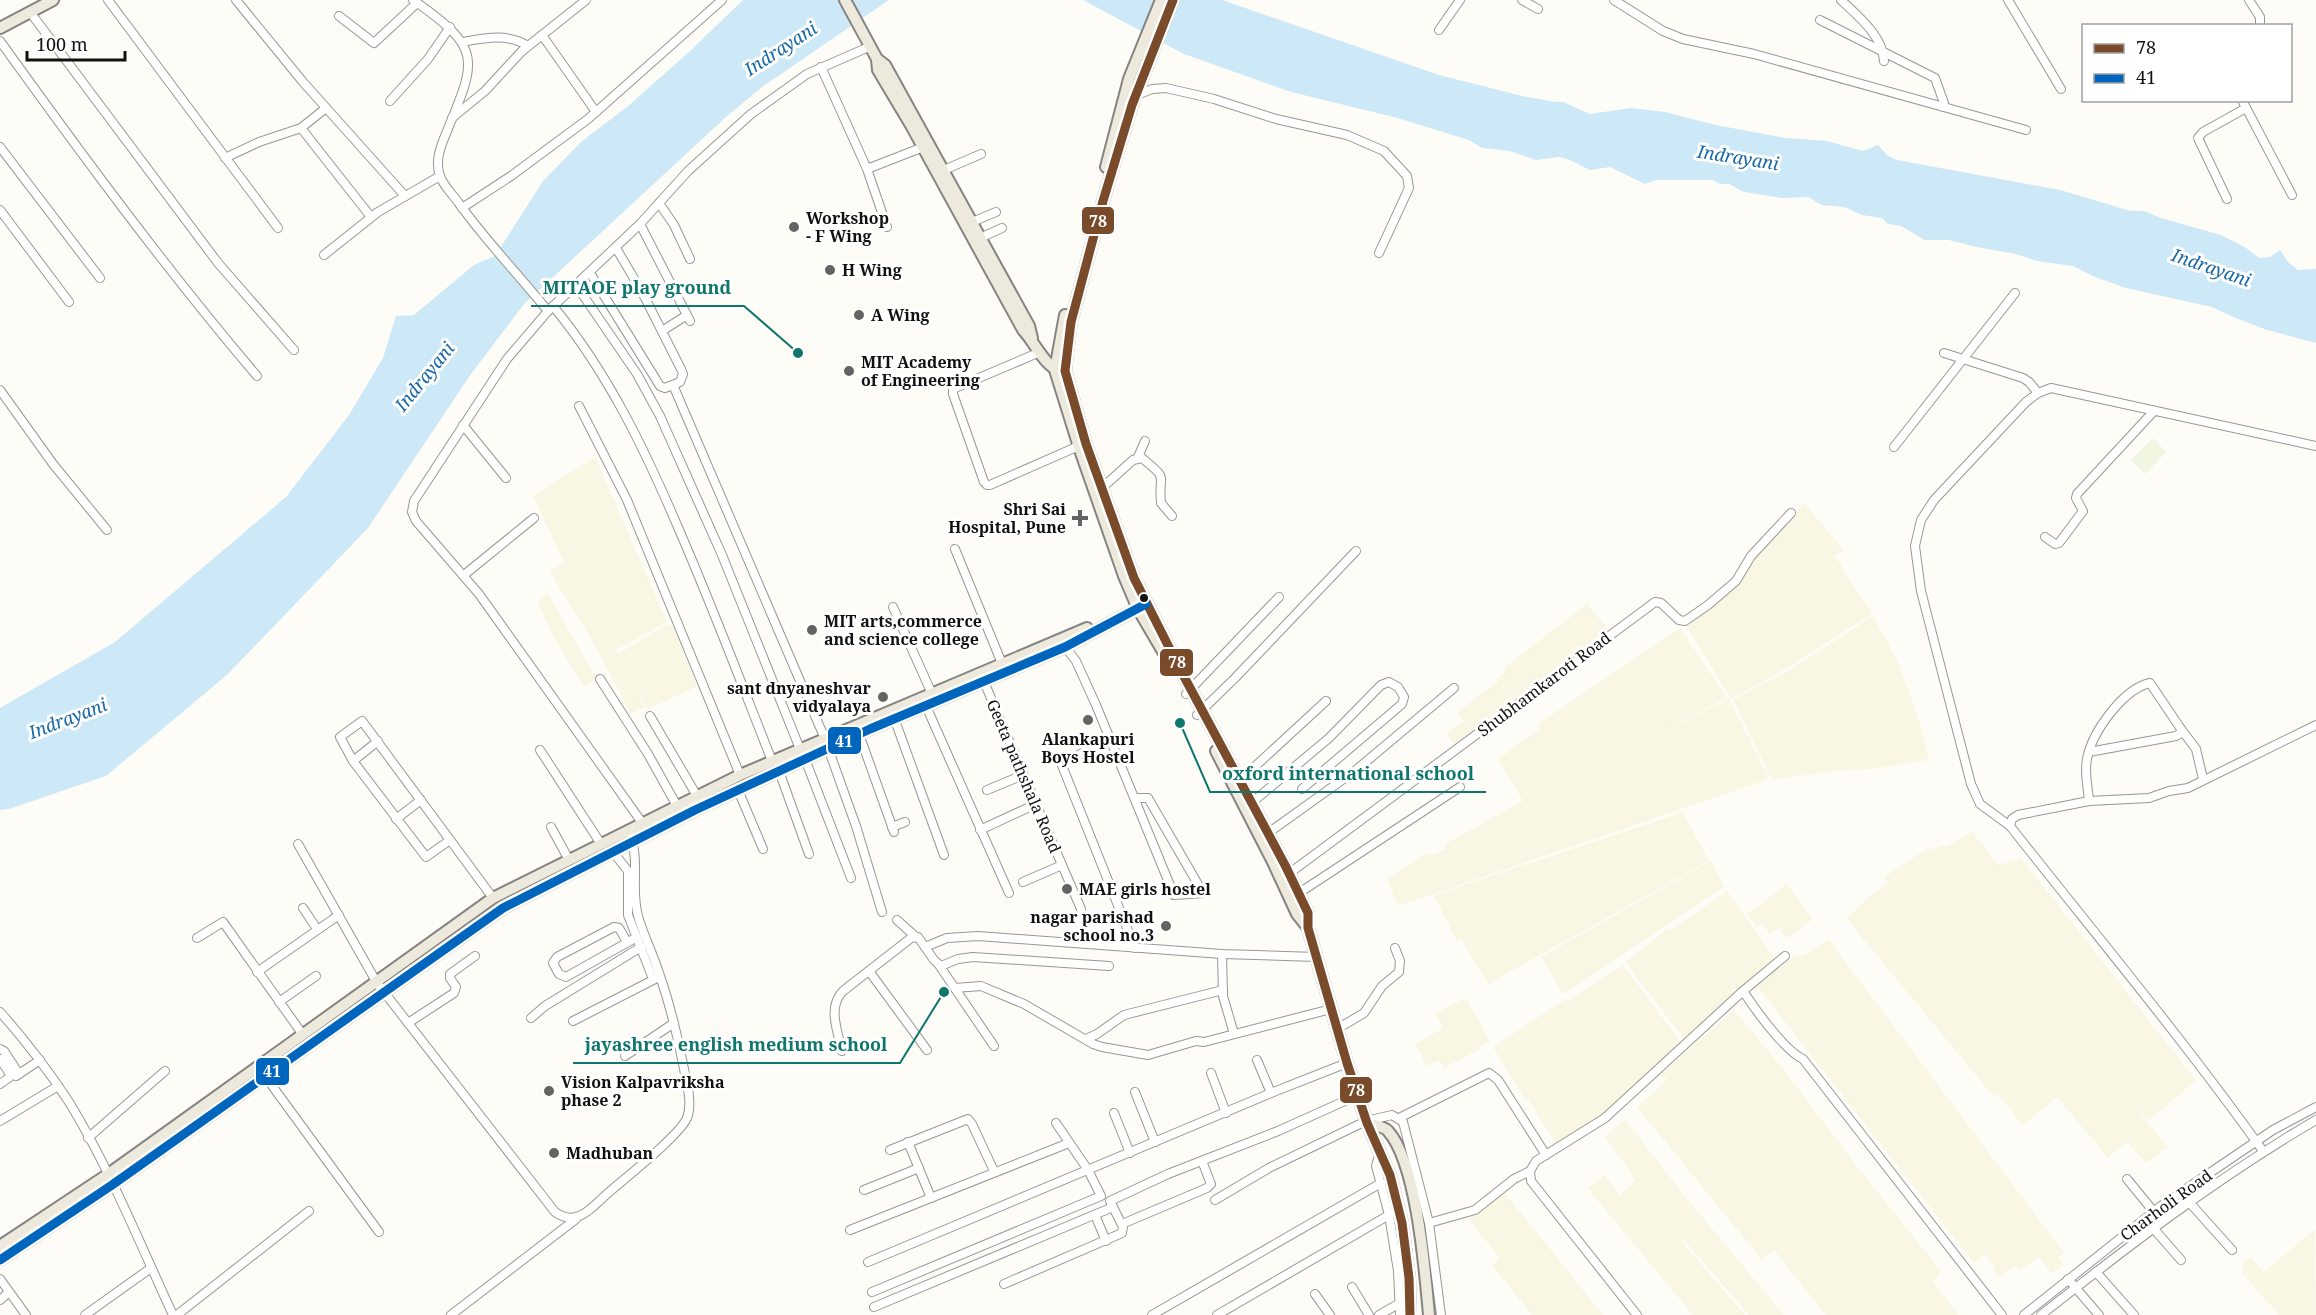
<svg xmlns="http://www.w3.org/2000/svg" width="2316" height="1315" font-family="'Noto Serif',serif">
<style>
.farmland{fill:#f9f7e4}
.pitch{fill:#f0f6e1}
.water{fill:#cde8f7}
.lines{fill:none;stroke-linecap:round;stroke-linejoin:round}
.minor-casing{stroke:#979795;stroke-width:10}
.major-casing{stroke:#858482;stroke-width:14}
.minor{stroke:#fffffe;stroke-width:8}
.major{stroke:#ede9dc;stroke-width:10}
.bus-1-casing{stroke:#fff;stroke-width:14}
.bus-2-casing{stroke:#fff;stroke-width:14}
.bus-1{stroke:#7a4b2a;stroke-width:9}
.bus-2{stroke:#0065bd;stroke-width:9}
.poi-dot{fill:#646362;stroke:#fff;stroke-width:2}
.bus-dot{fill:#111;stroke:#fff;stroke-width:2}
.labels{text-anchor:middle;stroke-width:6;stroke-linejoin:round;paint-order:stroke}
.poi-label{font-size:16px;font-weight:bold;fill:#111;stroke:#fff;text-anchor:start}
.street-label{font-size:16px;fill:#111;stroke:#fff}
.water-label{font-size:18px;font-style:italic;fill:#1768a6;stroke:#fff}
.leader{fill:none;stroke:#0f766e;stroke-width:2}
.callout-dot{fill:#0f766e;stroke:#fff;stroke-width:2}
.callout-label{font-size:18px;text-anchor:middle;font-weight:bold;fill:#0f766e;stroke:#fff;stroke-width:6;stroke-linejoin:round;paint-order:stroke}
.line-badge{stroke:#fff;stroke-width:2}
.badge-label{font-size:16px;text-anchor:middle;font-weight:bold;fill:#fff}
</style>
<rect width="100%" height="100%" fill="#fdfcf7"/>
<!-- farmland -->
<g class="farmland">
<path d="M595,457L667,622L616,650L618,654L668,624L673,626L697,687L647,709L629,675L644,707L631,714L593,642L550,572L564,562L533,496Z"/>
<path d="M1805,504L1844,550L1835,556L1872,614L1767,680L1731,699L1687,627L1737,582L1752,562L1789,519Z"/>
<path d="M548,594L597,679L584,687L553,636L537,601Z"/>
<path d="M1587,604L1608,629L1454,745L1447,734L1464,721L1457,712L1498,682L1497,679L1506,672L1504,668Z"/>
<path d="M1873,616L1896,658L1917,714L1929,760L1871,769L1833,771L1772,780L1733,700L1790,670Z"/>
<path d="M1680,628L1727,698L1640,743L1729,699L1769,779L1398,906L1387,879L1430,852L1432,855L1446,849L1445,844L1523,801L1498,759L1540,729L1538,724Z"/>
<path d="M1683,812L1709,861L1488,984L1461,939L1457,941L1434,895Z"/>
<path d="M1972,832L1999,865L2021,858L2196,1080L2149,1121L2127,1098L2168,1147L2146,1163L2128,1143L2124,1144L2108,1158L2057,1097L2024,1124L2021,1123L2013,1113L2014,1110L2010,1106L2008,1107L1998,1094L1994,1097L1859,934L1847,918L1864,901L1888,883L1884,877L1928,848L1930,850L1943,845L1946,847Z"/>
<path d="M1711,861L1724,887L1563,994L1541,957Z"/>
<path d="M1787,884L1813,919L1786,939L1779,928L1770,934L1762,924L1757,927L1747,914Z"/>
<path d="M1727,891L1775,959L1685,1040L1625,962L1667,929L1669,931Z"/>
<path d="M1829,940L2064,1253L2058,1258L2063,1265L2052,1274L2039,1257L2019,1271L2015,1266L1999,1278L1994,1271L1996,1269L1985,1255L1974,1263L1757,986L1795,956L1804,955Z"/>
<path d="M1623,965L1683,1045L1619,1102L1582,1130L1557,1145L1527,1098L1525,1099L1522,1095L1493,1047L1567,998L1568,1000Z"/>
<path d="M1466,998L1490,1041L1479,1047L1480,1049L1444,1068L1439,1060L1427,1066L1415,1044L1443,1028L1436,1013Z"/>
<path d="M1734,1010L1784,1070L1856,1165L1941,1271L1933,1282L1959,1315H1826L1774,1250L1762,1260L1637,1107L1667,1080L1662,1074Z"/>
<path d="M1625,1119L1683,1194L1784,1315H1749L1684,1240L1682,1242L1745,1315H1693L1598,1201L1588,1188L1604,1175L1620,1195L1636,1180L1605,1137Z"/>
<path d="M1504,1192L1603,1315H1532L1492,1265L1500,1258L1469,1220Z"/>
<path d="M2315,1229L2316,1315H2279L2242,1273L2243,1263L2251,1257L2264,1272Z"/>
</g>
<!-- pitch -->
<path class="pitch" d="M2153,438L2166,452L2145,474L2131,460Z"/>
<!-- water -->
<g class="water">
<path d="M743,0H889L762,87L726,117L524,304L471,374L368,528L228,674L106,776L9,809L0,810V708L115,642L286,497L349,415L383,358L396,316L414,315L474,265L495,256L543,181L582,141L627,107L690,51Z"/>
<path d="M1083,0H1222L1439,75L1522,96L1555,102H1563L1590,114L1631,108L1665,112L1716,125L1786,138L1827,141L1863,151L1878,145L1888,156L1897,160L2060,190L2131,211H2144L2161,218L2221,235L2246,248L2259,258L2270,257L2280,250L2288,262L2298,270L2316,269V343L2267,330L2233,317L2212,307L2126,288L2095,277L2073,266L2037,261L2016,254L1977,247L1949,240H1925L1901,226L1888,224L1882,218L1862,215L1844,207L1822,205L1808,197L1782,198L1744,192L1729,184H1720L1713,180H1656L1645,184L1610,167L1590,170L1570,160L1559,157L1536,160L1510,151L1482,148L1469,140L1394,117L1291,92L1184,54Z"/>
</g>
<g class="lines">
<defs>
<g id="minor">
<path d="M108,0L278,228"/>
<path d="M236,0L303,82L405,196"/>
<path d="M413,0C485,50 476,60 445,136C440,148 435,162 440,176C443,185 452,194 458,202C485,240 518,274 548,311"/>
<path d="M1522,0L1538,9"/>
<path d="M1614,0L1663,31L1683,39L1754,54L2026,130"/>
<path d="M1841,0C1858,16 1883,36 1884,61"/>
<path d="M2008,0L2061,89"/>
<path d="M2249,0L2260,17V26"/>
<path d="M30,12L218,263L294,350"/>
<path d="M339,16L374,43L417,3"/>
<path d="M1820,20L1935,78L1944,103L1943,107"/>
<path d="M1439,30L1460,0"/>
<path d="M542,35L596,112"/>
<path d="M0,41C82,155 166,269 257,376"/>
<path d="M462,42C485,38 508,33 528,46"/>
<path d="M821,67L867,169"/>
<path d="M1135,96L1152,89L1166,88L1214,99L1276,119L1347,135L1384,151L1407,176L1409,188L1379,253"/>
<path d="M2242,100L2292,195"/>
<path d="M390,101L428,59L450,27"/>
<path d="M326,108L301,128L371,217"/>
<path d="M452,118L485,91L522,51L586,0"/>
<path d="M0,147L100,278"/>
<path d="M225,158L259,142L301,128"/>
<path d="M944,170L981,154"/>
<path d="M2227,199L2198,138L2203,132L2246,108"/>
<path d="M659,203L674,225L690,259"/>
<path d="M462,208L511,176L588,119L722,0"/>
<path d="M0,210L69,302"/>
<path d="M972,222L996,212"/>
<path d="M640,224L690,321"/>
<path d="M887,227L867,169L926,146"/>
<path d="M980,238L1002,228"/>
<path d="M324,255L378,212L440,176"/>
<path d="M590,273L660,386L665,388L680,382L683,374L681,369L642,292L616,248"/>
<path d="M576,285L637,374L660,416L722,555L800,749"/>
<path d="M553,306C609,374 646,452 680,532C713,608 742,685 772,761"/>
<path d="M662,331L687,315"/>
<path d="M1040,352L953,389V394L984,482L987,485H990L1081,445"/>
<path d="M1944,353L2023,378L2029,382L2038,393"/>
<path d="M673,385L825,739"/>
<path d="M0,390L53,464L107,530"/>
<path d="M579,406L627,500L740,775"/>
<path d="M463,425L506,478"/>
<path d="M1894,447L2015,293"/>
<path d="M1138,457L1145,441"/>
<path d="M1102,488L1133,460L1142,458C1170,481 1158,472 1161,503L1172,516"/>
<path d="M2045,537L2055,544L2059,543L2083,511L2076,498L2077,494L2154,411"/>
<path d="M955,549L1003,666"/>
<path d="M464,575L534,518"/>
<path d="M893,607L932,694"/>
<path d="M1065,647L1076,661L1096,705L1174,895L1203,893L1148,798H1135"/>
<path d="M982,677L1062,865L1023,882"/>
<path d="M600,679L648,754L677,806"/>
<path d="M1186,694L1279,597"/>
<path d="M926,706L1009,893"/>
<path d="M893,715L944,855"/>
<path d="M1197,715L1236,677L1356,551"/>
<path d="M650,716L697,796"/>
<path d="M2181,729L2196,749L2203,779"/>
<path d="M859,734L894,832"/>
<path d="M1111,740L1061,763L1135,948"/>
<path d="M828,748L856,826L882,912"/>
<path d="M540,750L601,844"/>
<path d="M2089,752L2176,736L2181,733V729L2150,683C2123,689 2092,732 2087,759C2084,772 2088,787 2089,801L2018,815L2012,819L2010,826C2095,934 2183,1039 2263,1151"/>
<path d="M805,759L851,878"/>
<path d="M353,761L378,741"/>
<path d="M779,771L809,854"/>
<path d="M1237,783L1326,701"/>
<path d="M738,790L763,849"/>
<path d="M987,790L1023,775"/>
<path d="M2089,801L2149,798L2169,791L2188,788L2316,725"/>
<path d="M1249,805L1329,738L1381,685L1389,682L1398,687L1404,697L1402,704L1302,789"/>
<path d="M396,819L421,800"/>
<path d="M643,824L479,594L416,521L412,512L414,501L507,359L548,311L640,224L688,171L751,114L807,74L871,46"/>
<path d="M2010,826L1980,804L1971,784L1921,591L1915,546L1921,520L1934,500L2026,402L2038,393L2051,388L2316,446"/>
<path d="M551,827L569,860"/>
<path d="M892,827L905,822"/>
<path d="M980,830L1036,804"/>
<path d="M1264,836L1356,770L1454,688"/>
<path d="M450,840L426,857L353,761L340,737L362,721L493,898"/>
<path d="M298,844L377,983L555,1212C577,1228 592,1207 608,1193C625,1178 679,1136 687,1118C693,1103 686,1080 683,1064C677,1034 670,1005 660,976C654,956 644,937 638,916C630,888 641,861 629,831"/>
<path d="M613,852L628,871V915L653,979"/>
<path d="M1062,865L1081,909"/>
<path d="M1287,875L1655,602L1661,603L1679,620L1685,621L1708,605L1736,581L1751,556L1791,513"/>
<path d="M1296,895L1460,787"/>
<path d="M303,908L317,929"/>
<path d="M897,920L916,937"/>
<path d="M197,938L223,922L303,1035"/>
<path d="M627,942L619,928L614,927L557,957L553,963L559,974L566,977L637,937"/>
<path d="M925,947L947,938L978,936L1222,954L1317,957"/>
<path d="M1222,954L1223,996L1234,1034"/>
<path d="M939,965L994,1046"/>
<path d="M869,971L927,1050"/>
<path d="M257,972L339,915"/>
<path d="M955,988L981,986L1024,1004L1093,1044L1102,1047L1148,1055L1196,1041L1204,1042L1331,1009"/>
<path d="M1743,991C1754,1008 1785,1051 1803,1059L2002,1315"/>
<path d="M279,1002L316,976"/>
<path d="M0,1012C25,1040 48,1070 69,1102C110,1169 140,1244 173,1315"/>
<path d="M531,1018L545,1006L641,947"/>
<path d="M573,1021L657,978"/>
<path d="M408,1023L454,993L456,987L450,978V974L475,956"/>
<path d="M1337,1029L1364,1013L1382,986L1399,972L1400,961L1395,948"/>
<path d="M1086,1039L1097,1034L1124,1015L1223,990"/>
<path d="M0,1049L4,1051L19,1074"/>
<path d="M842,1051C838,1032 827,1007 843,991L911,938L918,937L934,960L941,966L958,959L973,957L1109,966"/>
<path d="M625,1056L674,1023"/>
<path d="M0,1059L10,1074V1077L0,1084"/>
<path d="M1257,1060L1271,1093"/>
<path d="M1211,1073L1226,1113"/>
<path d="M16,1076L40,1060"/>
<path d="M265,1076L379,1232"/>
<path d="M1135,1092L1155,1142"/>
<path d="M1114,1113L1130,1153"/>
<path d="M1399,1118L1489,1073L1498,1080L1546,1155"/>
<path d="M0,1121L58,1086"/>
<path d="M88,1138L165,1071"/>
<path d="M908,1142L931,1198"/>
<path d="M890,1150L968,1119L972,1124L994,1171"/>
<path d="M1380,1152L1376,1166L1389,1215L1398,1271L1400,1315"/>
<path d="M2127,1179L2154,1212"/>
<path d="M864,1190L919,1168"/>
<path d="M1215,1200L1269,1168L1366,1121L1392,1115L1403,1122L1429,1223L1441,1315"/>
<path d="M2189,1202L2232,1250"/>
<path d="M1095,1215L1106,1241"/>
<path d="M1429,1223L1475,1210L1514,1179L1530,1171"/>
<path d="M1122,1224L1207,1188L1211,1184L1202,1161"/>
<path d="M2153,1228L2181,1260"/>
<path d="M850,1230L1069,1143"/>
<path d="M868,1262L1271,1093L1347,1063"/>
<path d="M2096,1272L2134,1315"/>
<path d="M0,1279L26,1315"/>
<path d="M2068,1279L2099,1315"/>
<path d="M1004,1284L1122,1233L1123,1227L1110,1201L1168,1174L1278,1131L1358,1095"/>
<path d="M1352,1287L1369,1315"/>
<path d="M872,1292L1101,1196L1088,1170L1056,1123"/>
<path d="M1315,1294L1330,1315"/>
<path d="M0,1300L9,1292"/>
<path d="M874,1307L1113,1207"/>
<path d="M85,1315L151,1268"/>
<path d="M177,1315L309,1211"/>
<path d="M451,1315L576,1219"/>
<path d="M1152,1315L1381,1183"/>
<path d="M1217,1315L1389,1215"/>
<path d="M1379,1315L1400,1303"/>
<path d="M1637,1315L1531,1181L1530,1171L1536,1161L1605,1118L1743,991L1785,956"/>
<path d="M2024,1315L2161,1206L2273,1130L2316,1107"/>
<path d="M2041,1315C2130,1245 2218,1177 2316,1120"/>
</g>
<g id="major">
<path d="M845,0L877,59L878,70L912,127L1023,330C1034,341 1045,367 1059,370"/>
<path d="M1173,0L1132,105L1103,201L1071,322L1065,371L1086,444L1134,578L1180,669L1285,865L1308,913V928L1347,1063L1367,1123L1390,1175L1402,1223L1409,1278L1410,1315"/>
<path d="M0,28L53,0"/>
<path d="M877,59L885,65L1029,326L1032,338"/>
<path d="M1106,167L1129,79L1161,0"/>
<path d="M1065,315L1055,370L1079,447L1124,576L1138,609L1165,655"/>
<path d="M1216,751L1273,862L1297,914L1308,928"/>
<path d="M1367,1123C1373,1125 1384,1126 1388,1131C1417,1163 1425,1271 1429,1315"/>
<path d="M0,1246L107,1175L493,898L740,775L1087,628"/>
<path d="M0,1260L112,1185L503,908L695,810L870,729L1065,647L1146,604"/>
</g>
</defs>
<!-- minor casing -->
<use href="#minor" class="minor-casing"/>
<!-- major casing -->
<use href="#major" class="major-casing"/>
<!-- minor -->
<use href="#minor" class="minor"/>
<!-- major -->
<use href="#major" class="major"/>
<defs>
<path id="bus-1" d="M1173,0L1132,105L1103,201L1071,322L1065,371L1086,444L1134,578L1180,669L1285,865L1308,913V928L1347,1063L1367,1123L1390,1175L1402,1223L1409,1278L1410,1315"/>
<path id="bus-2" d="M0,1260L112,1185L503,908L695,810L870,729L1065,647L1146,604"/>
</defs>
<!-- bus-1 casing -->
<use href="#bus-1" class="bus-1-casing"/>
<!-- bus-2 casing -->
<use href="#bus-2" class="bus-2-casing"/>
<!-- bus-1 -->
<use href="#bus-1" class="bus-1"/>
<!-- bus-2 -->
<use href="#bus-2" class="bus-2"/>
</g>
<!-- markers -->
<g class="poi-dot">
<circle cx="794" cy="227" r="6"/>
<circle cx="830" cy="270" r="6"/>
<circle cx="859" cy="315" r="6"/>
<circle cx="849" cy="371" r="6"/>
<path d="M1077 509h6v6h6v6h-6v6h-6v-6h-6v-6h6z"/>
<circle cx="812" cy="630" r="6"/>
<circle cx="883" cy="697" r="6"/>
<circle cx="1088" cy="720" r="6"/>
<circle cx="1067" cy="889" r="6"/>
<circle cx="1166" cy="926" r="6"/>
<circle cx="549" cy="1091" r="6"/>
<circle cx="554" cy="1153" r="6"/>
</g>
<circle class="bus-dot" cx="1144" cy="598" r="5"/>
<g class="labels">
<!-- poi labels -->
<g class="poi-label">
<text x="806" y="224">Workshop<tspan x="806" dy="18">- F Wing</tspan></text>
<text x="842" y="276">H Wing</text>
<text x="871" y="321">A Wing</text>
<text x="861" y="368">MIT Academy<tspan x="861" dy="18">of Engineering</tspan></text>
<text x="1066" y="515" text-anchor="end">Shri Sai<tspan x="1066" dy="18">Hospital, Pune</tspan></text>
<text x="824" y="627">MIT arts,commerce<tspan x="824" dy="18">and science college</tspan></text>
<text x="871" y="694" text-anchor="end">sant dnyaneshvar<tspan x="871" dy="18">vidyalaya</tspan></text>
<text x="1088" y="745" text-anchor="middle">Alankapuri<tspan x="1088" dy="18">Boys Hostel</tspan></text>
<text x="1079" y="895">MAE girls hostel</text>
<text x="1154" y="923" text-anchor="end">nagar parishad<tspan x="1154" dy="18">school no.3</tspan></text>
<text x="561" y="1088">Vision Kalpavriksha<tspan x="561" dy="18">phase 2</tspan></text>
<text x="566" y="1159">Madhuban</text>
</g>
<!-- street labels -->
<g class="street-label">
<text transform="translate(1544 684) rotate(-37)" y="6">Shubhamkaroti Road</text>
<text transform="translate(1024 776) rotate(67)" y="6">Geeta pathshala Road</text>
<text transform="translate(2166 1205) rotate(-36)" y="6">Charholi Road</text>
</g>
<!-- water labels -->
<g class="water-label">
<text transform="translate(781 49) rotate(-33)" y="6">Indrayani</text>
<text transform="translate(1738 158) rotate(9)" y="6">Indrayani</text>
<text transform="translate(2211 268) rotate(19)" y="6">Indrayani</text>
<text transform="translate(425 377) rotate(-51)" y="6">Indrayani</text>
<text transform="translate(68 719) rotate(-21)" y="6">Indrayani</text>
</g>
</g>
<!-- callouts -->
<path class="leader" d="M798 353L744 306H531M1180 723L1210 792H1486M944 992L900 1063H573"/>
<g class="callout-dot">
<circle cx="798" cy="353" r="6"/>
<circle cx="1180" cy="723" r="6"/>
<circle cx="944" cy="992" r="6"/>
</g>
<g class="callout-label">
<text x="637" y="294">MITAOE play ground</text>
<text x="1348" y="780">oxford international school</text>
<text x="736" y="1051">jayashree english medium school</text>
</g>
<g class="line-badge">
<rect x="1081" y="206" width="34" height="29" rx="6" fill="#7a4b2a"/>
<rect x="1159" y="648" width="35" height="29" rx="6" fill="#7a4b2a"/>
<rect x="827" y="726" width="35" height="29" rx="6" fill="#0065bd"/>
<rect x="255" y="1057" width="35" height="29" rx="6" fill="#0065bd"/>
<rect x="1339" y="1076" width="34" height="28" rx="6" fill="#7a4b2a"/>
</g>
<g class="badge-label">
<text x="1098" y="227">78</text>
<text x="1177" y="668">78</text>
<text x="844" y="747">41</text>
<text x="272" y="1077">41</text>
<text x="1356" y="1096">78</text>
</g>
<!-- legend -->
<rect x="2082" y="24" width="210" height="78" fill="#ffffff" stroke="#a0a0a0" stroke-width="1.5"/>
<rect x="2094" y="44" width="30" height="9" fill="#7a4b2a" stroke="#a0a0a0" stroke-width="1.5"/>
<text x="2136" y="54" font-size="18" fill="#111111">78</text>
<rect x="2094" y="74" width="30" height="9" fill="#0065bd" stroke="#a0a0a0" stroke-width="1.5"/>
<text x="2136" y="84" font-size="18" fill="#111111">41</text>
<!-- scale -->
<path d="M27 51v9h98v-9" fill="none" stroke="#111111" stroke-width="3"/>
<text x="36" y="51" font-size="18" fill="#111111" stroke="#ffffff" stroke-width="4.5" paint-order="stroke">100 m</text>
</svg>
